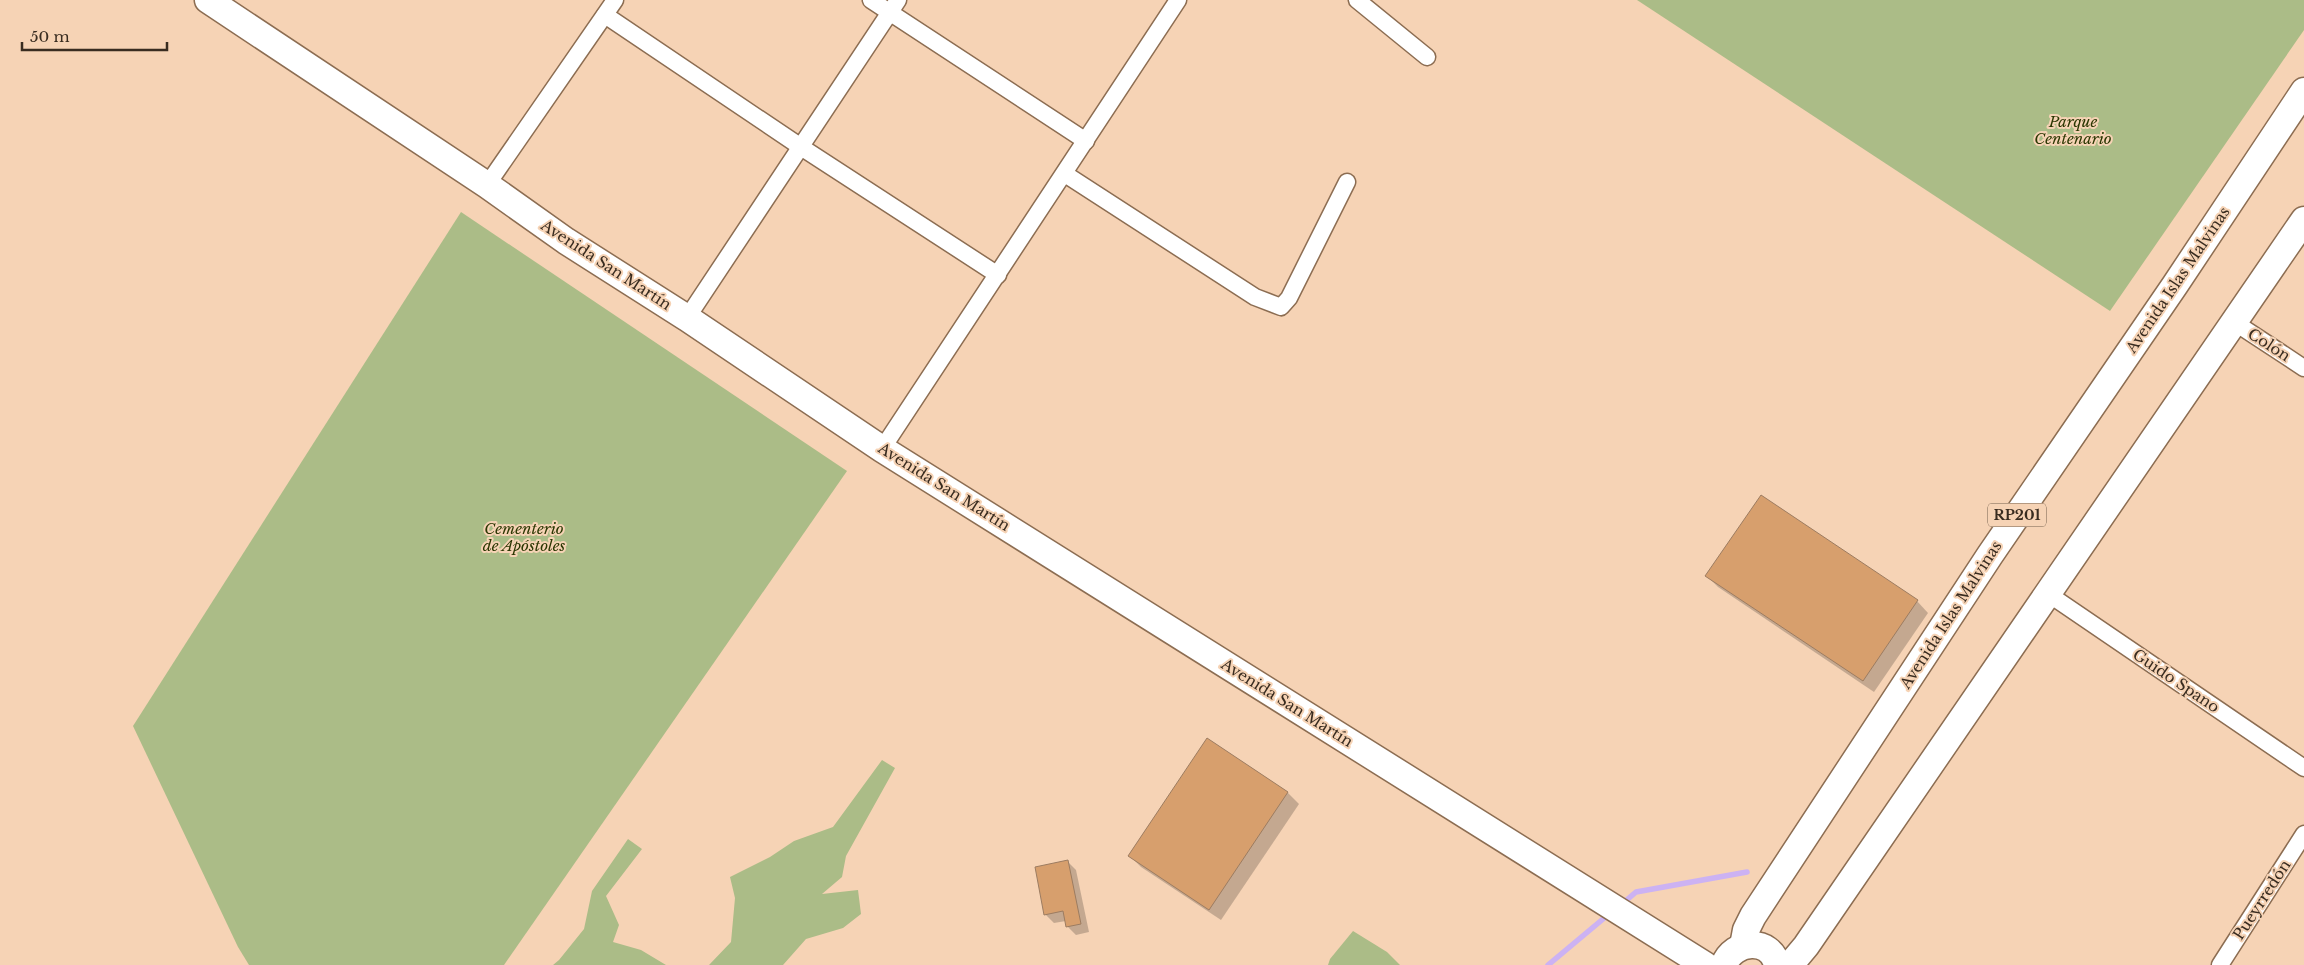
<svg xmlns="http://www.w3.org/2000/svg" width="2304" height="965" font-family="'Libre Baskerville',serif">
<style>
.green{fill:#abbc87}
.shadow{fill:#0003}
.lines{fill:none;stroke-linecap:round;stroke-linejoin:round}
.stream{stroke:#ccb2f3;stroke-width:5.5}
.building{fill:#d79f6d;stroke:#9c7c61}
.street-casing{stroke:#8c6d52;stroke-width:19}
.primary-casing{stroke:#8c6d52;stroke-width:29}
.street{stroke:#fff;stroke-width:16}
.primary{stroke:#fff;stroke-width:26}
.labels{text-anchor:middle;stroke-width:4;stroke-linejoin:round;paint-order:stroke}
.shield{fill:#f6d3b5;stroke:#725e4d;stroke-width:1}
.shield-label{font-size:14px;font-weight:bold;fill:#392c20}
.park-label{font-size:15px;font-style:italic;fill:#2b3703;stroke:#f6d3b5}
.street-label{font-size:15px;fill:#392c20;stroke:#f6d3b5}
</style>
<rect width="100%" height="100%" fill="#f6d3b5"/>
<!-- green -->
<g class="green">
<path d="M1637,0H2304V30L2110,311Z"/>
<path d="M461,212L847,471L504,965H249L238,947L133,726Z"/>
<path d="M882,760L895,768L846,856L842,877L822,894L858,890L861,914L843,928L806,939L783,965H709L731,942L735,898L730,877L770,857L794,841L833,827Z"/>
<path d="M628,839L642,849L606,896L619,925L613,942L641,950L666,965H553L559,960L584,929L592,891Z"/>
<path d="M1353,931L1387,952L1400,965H1328L1330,959Z"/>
</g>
<!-- shadow -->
<g class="shadow">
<path d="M1707,576L1917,601L1928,613L1874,692L1718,587Z"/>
<path d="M1287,792L1299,804L1221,920L1141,867L1130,856Z"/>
<path d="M1068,862L1076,870L1089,932L1076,935L1067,926L1066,921L1054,923L1045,914Z"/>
</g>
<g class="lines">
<!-- stream -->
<g class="stream">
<path d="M1622,904L1636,892L1747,872"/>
<path d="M1548,965L1609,914"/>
</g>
</g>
<!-- building -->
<g class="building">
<path d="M1761,495L1918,600L1863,681L1705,576Z"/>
<path d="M1207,738L1288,792L1209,910L1128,856Z"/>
<path d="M1068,860L1081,924L1066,927L1063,911L1044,915L1035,867Z"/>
</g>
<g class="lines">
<defs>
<g id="street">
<path d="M871,0L1086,141"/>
<path d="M1357,0L1427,57"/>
<path d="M605,15L801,147L998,275"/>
<path d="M1065,174L1255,297L1281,307L1289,298L1347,182"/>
<path d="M487,185L615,0"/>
<path d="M687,318L898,0"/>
<path d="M2234,322L2304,368"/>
<path d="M882,449L1178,0"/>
<path d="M2047,593L2304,768"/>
<path d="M2220,965L2304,834"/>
</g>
<g id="primary">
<path d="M208,0L487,185L566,241L687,318L882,449L1705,965"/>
<path d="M1743,946L1746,930L1753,916L1990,555L2175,285L2304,91"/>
<path d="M1724,965C1733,940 1771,937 1777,965"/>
<path d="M1790,965L1806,946L2304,220"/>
</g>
</defs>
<!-- street casing -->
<use href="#street" class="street-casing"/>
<!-- primary casing -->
<use href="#primary" class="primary-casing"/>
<!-- street -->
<use href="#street" class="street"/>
<!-- primary -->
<use href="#primary" class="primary"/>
</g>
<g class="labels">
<!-- shield labels -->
<rect class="shield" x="1988" y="503.5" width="58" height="23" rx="4"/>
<g class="shield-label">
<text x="2017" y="520">RP201</text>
</g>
<!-- park labels -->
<g class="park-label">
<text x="2073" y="127">Parque<tspan x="2073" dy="17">Centenario</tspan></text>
<text x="524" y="534">Cementerio<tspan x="524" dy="17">de Apóstoles</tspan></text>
</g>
<!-- street labels -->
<g class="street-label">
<text transform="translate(606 265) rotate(33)" y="5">Avenida San Martín</text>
<text transform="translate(2178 280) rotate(-56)" y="5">Avenida Islas Malvinas</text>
<text transform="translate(2269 345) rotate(33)" y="5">Colón</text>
<text transform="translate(944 487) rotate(32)" y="5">Avenida San Martín</text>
<text transform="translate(1951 615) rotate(-57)" y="5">Avenida Islas Malvinas</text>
<text transform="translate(2176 681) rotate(34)" y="5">Guido Spano</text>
<text transform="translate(1287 703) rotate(32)" y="5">Avenida San Martín</text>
<text transform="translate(2262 900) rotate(-57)" y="5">Pueyrredón</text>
</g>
</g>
<!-- scale -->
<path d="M22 42v8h145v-8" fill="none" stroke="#392c20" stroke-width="2.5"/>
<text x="30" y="42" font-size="15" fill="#392c20" stroke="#f6d3b5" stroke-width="4" paint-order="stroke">50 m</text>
</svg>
